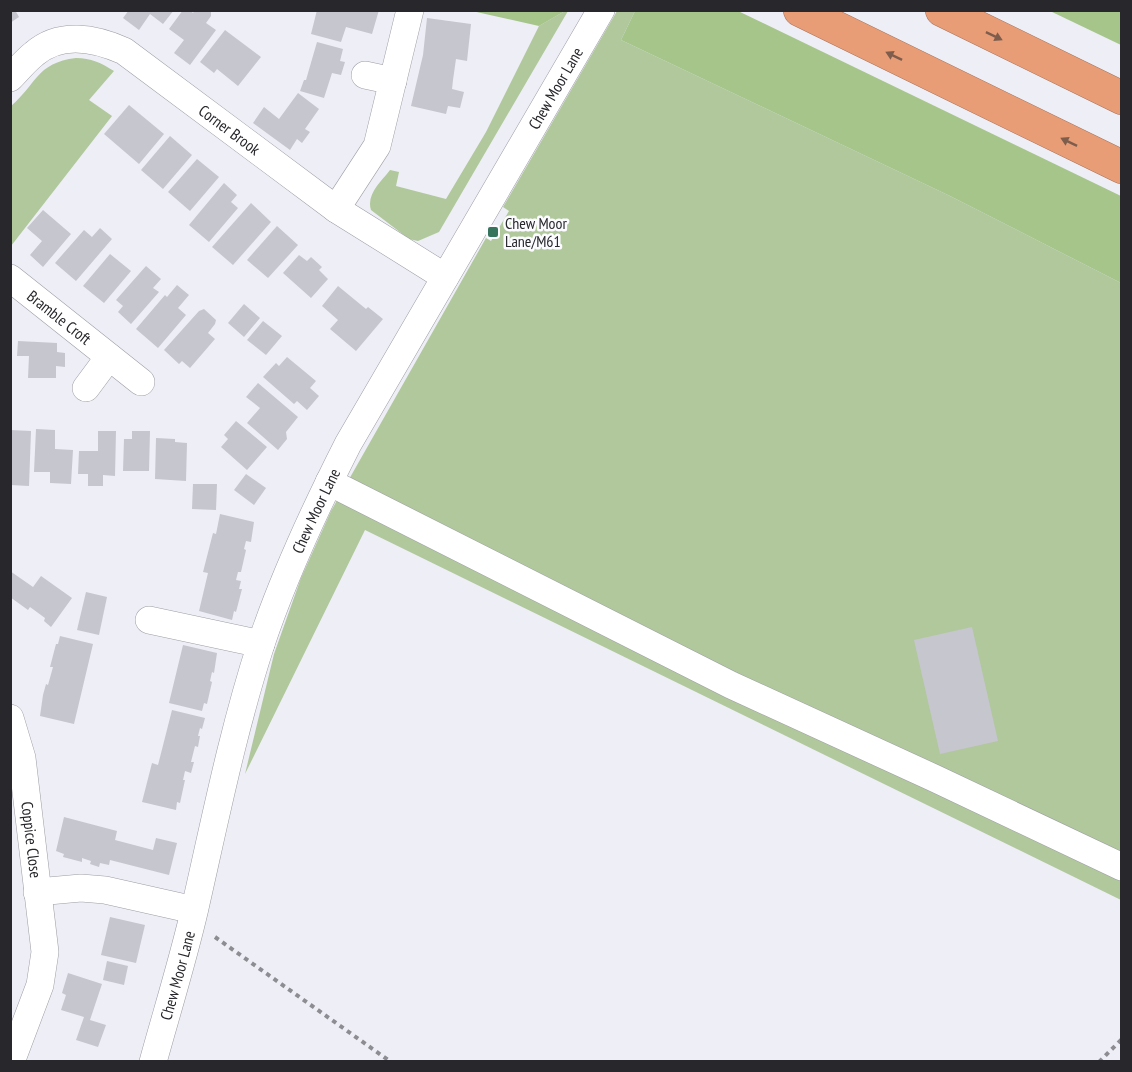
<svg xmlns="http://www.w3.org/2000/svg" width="1132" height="1072" font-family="'PT Sans Narrow',sans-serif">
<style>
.green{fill:#b0c89c}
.forest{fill:#a6c58b}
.building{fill:#c6c6ce}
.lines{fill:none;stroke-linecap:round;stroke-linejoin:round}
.minor-casing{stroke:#9d9da5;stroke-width:28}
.highway-casing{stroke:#a5745c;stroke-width:34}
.path{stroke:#8c8c92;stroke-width:4;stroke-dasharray:4.5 4.5;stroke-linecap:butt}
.minor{stroke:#fff;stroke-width:27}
.highway{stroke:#e99d76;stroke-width:33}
.oneway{fill:#7f5d4d}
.poi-dot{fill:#37745e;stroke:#fcfbff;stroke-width:2}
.labels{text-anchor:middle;stroke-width:5;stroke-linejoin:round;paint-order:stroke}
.street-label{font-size:16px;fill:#28282c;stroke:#fcfbff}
.poi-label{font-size:16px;fill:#28282c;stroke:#fcfbff;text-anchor:start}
</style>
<rect width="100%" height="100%" fill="#eeeef6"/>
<!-- green -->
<g class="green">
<path d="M565,11H568L439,232L418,241L409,239L371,210C366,194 381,182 390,170L399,172L396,186L446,199L486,132L539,26Z"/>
<path d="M617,11H635L621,40L950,196L1121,283V900L365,530L245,774L274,654L301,578L331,511L486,238L491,241L509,211L503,207Z"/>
<path d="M76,58C91,58 101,63 114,71L89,100L112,116L11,246V106C37,84 36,63 76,58Z"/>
</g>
<!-- forest -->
<g class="forest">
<path d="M472,11H565L539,26Z"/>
<path d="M635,11H738L1121,196V283L950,196L621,40Z"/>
<path d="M1050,11H1121V45Z"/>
</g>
<!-- building -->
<g class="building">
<path d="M10,10H15L19,17L10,23Z"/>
<path d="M129,10H174L163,24L150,14L139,30L123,18Z"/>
<path d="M183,10H190L193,13L195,10H211V16L206,23L216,30L190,65L174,53L184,40L169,29Z"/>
<path d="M317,10H379L372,34L346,27L341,42L311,34Z"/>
<path d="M427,18L471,24L467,61L456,59L453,80L452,89L464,92L460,108L448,106L446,114L411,106L423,55Z"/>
<path d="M225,30L261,57L238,86L217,69L214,73L200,62Z"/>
<path d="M317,42L343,49L340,61L345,62L341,75L332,73L324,98L300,91L304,80H306Z"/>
<path d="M298,93L319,109L305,129L310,132L302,143L297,139L290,150L253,123L264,107L279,119Z"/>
<path d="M129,105L164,134L139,164L104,134Z"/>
<path d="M170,136L192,155L163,189L141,170Z"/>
<path d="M197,159L219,177L190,211L168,192Z"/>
<path d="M224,183L237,195L231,202L238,208L209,242L189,225Z"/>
<path d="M251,203L271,222L233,265L212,247Z"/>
<path d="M43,210L71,234L43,267L30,255L42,241L27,228Z"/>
<path d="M277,226L298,245L268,278L247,260Z"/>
<path d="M100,228L112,239L76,281L55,263L84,230L92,237Z"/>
<path d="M110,254L131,271L104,303L83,286Z"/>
<path d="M299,255L307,261L311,257L322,267L319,270L328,279L311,298L283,273Z"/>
<path d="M146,266L161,279L153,288L159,292L131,324L118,312L123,306L116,300Z"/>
<path d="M177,285L189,295L178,308L186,315L158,348L136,329L165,295L167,297Z"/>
<path d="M338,286L366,309L368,307L383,319L356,351L330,329L338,320L322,306Z"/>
<path d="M244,304L260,318L244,337L228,323Z"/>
<path d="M204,309L216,320L215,324L208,333L215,339L190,368L182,361L179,364L164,350L199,311Z"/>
<path d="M263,321L282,336L266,355L247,340Z"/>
<path d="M18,341L57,343V352L65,353V367L56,366V378H28L29,356H17Z"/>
<path d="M287,357L316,381L310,388L319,396L307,410L297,401L294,404L263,377L276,363L279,366Z"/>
<path d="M258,383L298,417L286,432L287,439L278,450L247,423L260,408L246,397Z"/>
<path d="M236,421L267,447L247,470L221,447L228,439L224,435Z"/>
<path d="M36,429L55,430V449L73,450L71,484L50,483V472H34Z"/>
<path d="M10,430L31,431L29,486L10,485Z"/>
<path d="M98,431H116L115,476L103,475V486H88V474H78L79,451H98Z"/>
<path d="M132,431H150L149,471H123L124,439H132Z"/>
<path d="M156,438L175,439V442L187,443L186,481L155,479Z"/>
<path d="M246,474L266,488L254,505L234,490Z"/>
<path d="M193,484H217L216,510L192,509Z"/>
<path d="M220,514L254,522L251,542L246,541L244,549L246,550L241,572H238L236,580L241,581L239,589H242L236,612L234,611L232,620L199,611L208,573L203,572L213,533L216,534Z"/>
<path d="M10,571L33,587L41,576L72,598L51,627L44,621L45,618L30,607L28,610L10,597Z"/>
<path d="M86,592L107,597L99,635L77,630Z"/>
<path d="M972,627L998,741L940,754L914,640Z"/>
<path d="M60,636L93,644L74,724L40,716L43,695L46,684L48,685L53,667H50L56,644H58Z"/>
<path d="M183,645L217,653L214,673L212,672L210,681L212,682L207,704L204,703L202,711L169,703Z"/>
<path d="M172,710L205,718L202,729L200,728L198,736H200L198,747L195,746L191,762H194L191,773L185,771L183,780H185L180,803L177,802L176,810L142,802L152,763L158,765Z"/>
<path d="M64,817L117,831L115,840L153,850L156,838L177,843L169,875L110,860L109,865L100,863L99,867L90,864L91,861L82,858V862L63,857L64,854L56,851Z"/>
<path d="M110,917L145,925L136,963L101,955Z"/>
<path d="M107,961L128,966L124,985L103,980Z"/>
<path d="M68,973L102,984L90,1020L106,1025L98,1047L76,1040L84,1017L61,1010L66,995L62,993Z"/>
</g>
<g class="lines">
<defs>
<g id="minor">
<path d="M365,75L393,81"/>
<path id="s1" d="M10,78C18,70 25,61 34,54C60,31 95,38 124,51L336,209L445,277"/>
<path d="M336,209L377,146L410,10"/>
<path id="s2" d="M10,278L141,382"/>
<path d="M86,388L109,357"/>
<path d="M329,482L731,685L934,778L1122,867"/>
<path d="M149,620L261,644"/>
<path id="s3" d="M10,718L22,758L45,952L40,985L11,1062"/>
<path d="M37,892L81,888L105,890L194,910"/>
<path id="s4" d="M153,1062C167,1011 183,960 195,908C215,820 233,730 261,644C284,575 315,509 348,444L601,10"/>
</g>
<g id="highway">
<path d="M800,10L1122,167"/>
<path d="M942,10L1122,98"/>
</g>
</defs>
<!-- minor casing -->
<use href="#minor" class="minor-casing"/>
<!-- highway casing -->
<use href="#highway" class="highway-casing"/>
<!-- path -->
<g class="path">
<path d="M215,937L391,1062"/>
<path d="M1099,1062L1122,1039"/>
</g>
<!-- minor -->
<use href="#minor" class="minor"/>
<!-- highway -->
<use href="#highway" class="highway"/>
</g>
<!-- one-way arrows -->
<defs><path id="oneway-solid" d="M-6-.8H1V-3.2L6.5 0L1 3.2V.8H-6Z" transform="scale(1.5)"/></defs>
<g class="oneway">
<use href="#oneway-solid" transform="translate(994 36) rotate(26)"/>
<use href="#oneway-solid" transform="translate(894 56) rotate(-154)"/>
<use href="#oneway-solid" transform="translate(1069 142) rotate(-154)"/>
</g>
<!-- markers -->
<rect class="poi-dot" x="487" y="226" width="12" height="12" rx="3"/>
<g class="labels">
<!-- street labels -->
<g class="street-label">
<text dy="6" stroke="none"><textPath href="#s4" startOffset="1062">Chew Moor Lane</textPath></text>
<text dy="6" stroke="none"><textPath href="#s1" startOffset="261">Corner Brook</textPath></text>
<text dy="6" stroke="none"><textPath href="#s2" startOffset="63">Bramble Croft</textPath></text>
<text dy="6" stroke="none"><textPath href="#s4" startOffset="576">Chew Moor Lane</textPath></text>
<text dy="6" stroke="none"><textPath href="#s3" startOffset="124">Coppice Close</textPath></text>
<text dy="6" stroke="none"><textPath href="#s4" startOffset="90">Chew Moor Lane</textPath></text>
</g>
<!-- poi labels -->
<g class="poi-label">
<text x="505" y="229">Chew Moor<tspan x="505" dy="18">Lane/M61</tspan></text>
</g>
</g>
<!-- border -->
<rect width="1132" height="1072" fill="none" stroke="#28282c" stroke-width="24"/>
</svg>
